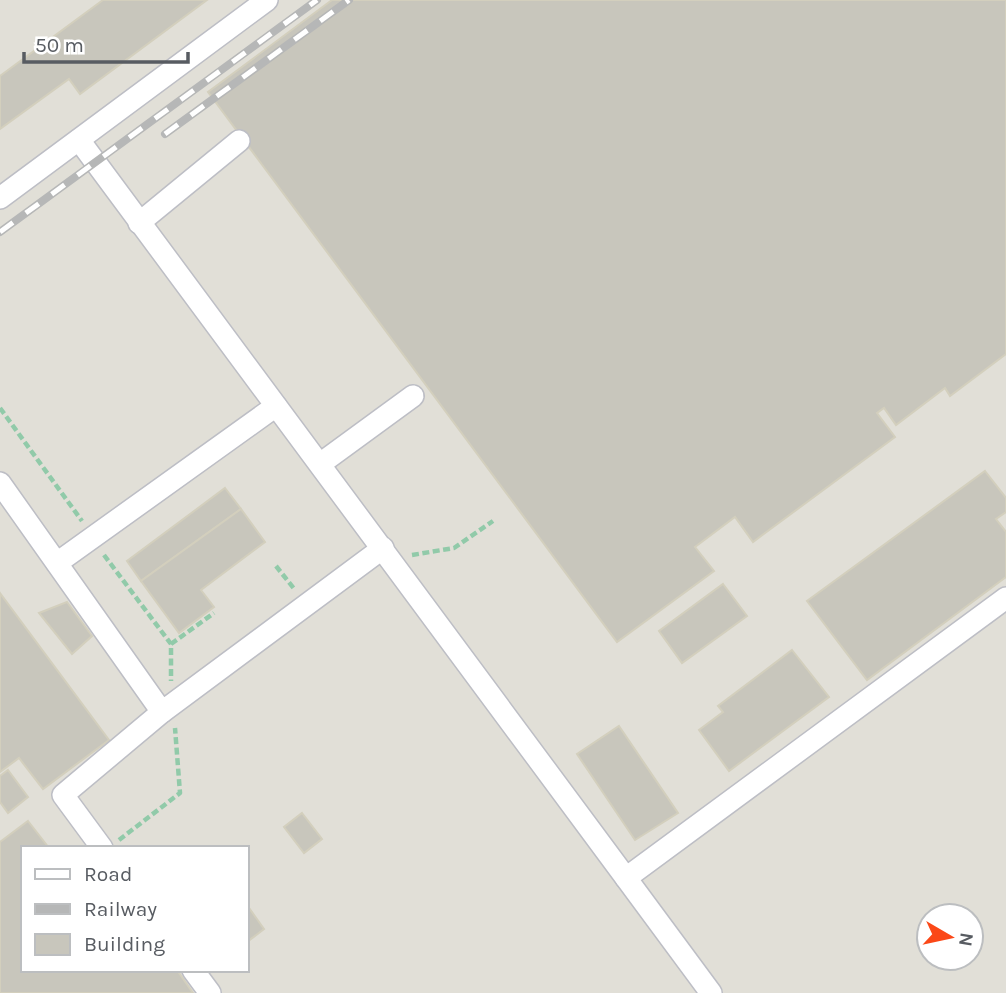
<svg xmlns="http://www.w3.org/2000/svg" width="1006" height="993" font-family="Karla,sans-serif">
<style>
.industrial{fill:#e1dfd7;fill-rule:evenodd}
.building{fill:#c8c6bc;stroke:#d3cfbd;stroke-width:2}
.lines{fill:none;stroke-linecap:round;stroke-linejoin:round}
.minor-casing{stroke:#bdbec5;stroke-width:24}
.path{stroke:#91caa9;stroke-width:4.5;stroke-dasharray:7 3.5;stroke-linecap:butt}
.minor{stroke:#fff;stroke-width:21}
.rail-casing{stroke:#b6b7b7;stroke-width:8}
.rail{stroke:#fff;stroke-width:5;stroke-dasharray:16;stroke-linecap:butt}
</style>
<rect width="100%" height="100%" fill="#eeecdf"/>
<!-- industrial -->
<path class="industrial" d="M0,0H1006V993H0ZM23,848H247V970H23ZM929,916H971V958H929Z"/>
<!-- building -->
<g class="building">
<path d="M103,0H207L80,94L69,79L0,129V76Z"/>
<path d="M332,0H1006V354L950,396L945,388L896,425L884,408L877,413L895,437L753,542L735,517L695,547L714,571L617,642L208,92Z"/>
<path d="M985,471L1006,498V512L996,519L1006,532V577L867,680L807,601Z"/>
<path d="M225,488L241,509L141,581L127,561Z"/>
<path d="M241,509L265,542L201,590L214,607L179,633L141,581Z"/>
<path d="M723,584L747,616L682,663L659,631Z"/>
<path d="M0,593L109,740L43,789L19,758L0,772Z"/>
<path d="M67,602L92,636L72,654L39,613Z"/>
<path d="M792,650L829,697L729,771L699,730L723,712L718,706Z"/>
<path d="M619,726L678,813L635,840L577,754Z"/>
<path d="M8,770L28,797L8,813L0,802V776Z"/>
<path d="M302,813L322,839L304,853L284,827Z"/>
<path d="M28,821L49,848H23V970H177L193,993H0V842Z"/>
<path d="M247,905L264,929L247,942Z"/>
</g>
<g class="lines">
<defs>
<g id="minor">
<path d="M79,140L626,878L1006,598"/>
<path d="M0,198L267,0"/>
<path d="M139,223L239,141"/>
<path d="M320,464L413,396"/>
<path d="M0,483L162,712L383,548"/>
<path d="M57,563L276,406"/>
<path d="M102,848L63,795L162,712"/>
<path d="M626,878L711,993"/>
<path d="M193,970L210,993"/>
</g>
</defs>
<!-- minor casing -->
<use href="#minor" class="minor-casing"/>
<!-- path -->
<g class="path">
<path d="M0,408L82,521"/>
<path d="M104,555L171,644V681"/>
<path d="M412,555L454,548L493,521"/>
<path d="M276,566L295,590"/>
<path d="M171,644L214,613"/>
<path d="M119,840L180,793L175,728"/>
</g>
<!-- minor -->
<use href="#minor" class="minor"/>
<defs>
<g id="rail">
<path d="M165,134L349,0"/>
<path d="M0,232L317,0"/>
</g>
</defs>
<!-- rail casing -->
<use href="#rail" class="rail-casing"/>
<!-- rail -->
<use href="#rail" class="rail"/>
</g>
<!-- legend -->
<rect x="21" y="846" width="228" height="126" fill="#ffffff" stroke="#bcbec0" stroke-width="2"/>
<rect x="35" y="869" width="35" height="10" fill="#ffffff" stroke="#bcbec0" stroke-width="2"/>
<text x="84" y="881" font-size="21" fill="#585c62">Road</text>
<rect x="35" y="904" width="35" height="10" fill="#b6b7b7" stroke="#bcbec0" stroke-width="2"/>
<text x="84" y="916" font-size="21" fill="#585c62">Railway</text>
<rect x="35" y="934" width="35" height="21" fill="#c8c6bc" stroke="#bcbec0" stroke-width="2"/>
<text x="84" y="951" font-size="21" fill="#585c62">Building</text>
<!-- north arrow -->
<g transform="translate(950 937) rotate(99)"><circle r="33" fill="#ffffff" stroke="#bcbec0" stroke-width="2"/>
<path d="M0-5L12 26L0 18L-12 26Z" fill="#fb4818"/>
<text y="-10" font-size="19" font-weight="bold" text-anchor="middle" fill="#585c62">N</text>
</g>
<!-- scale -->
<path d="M24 52v10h164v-10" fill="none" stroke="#585c62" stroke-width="3.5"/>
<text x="35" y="52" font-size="21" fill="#585c62" stroke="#ffffff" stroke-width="5" paint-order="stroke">50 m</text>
</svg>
